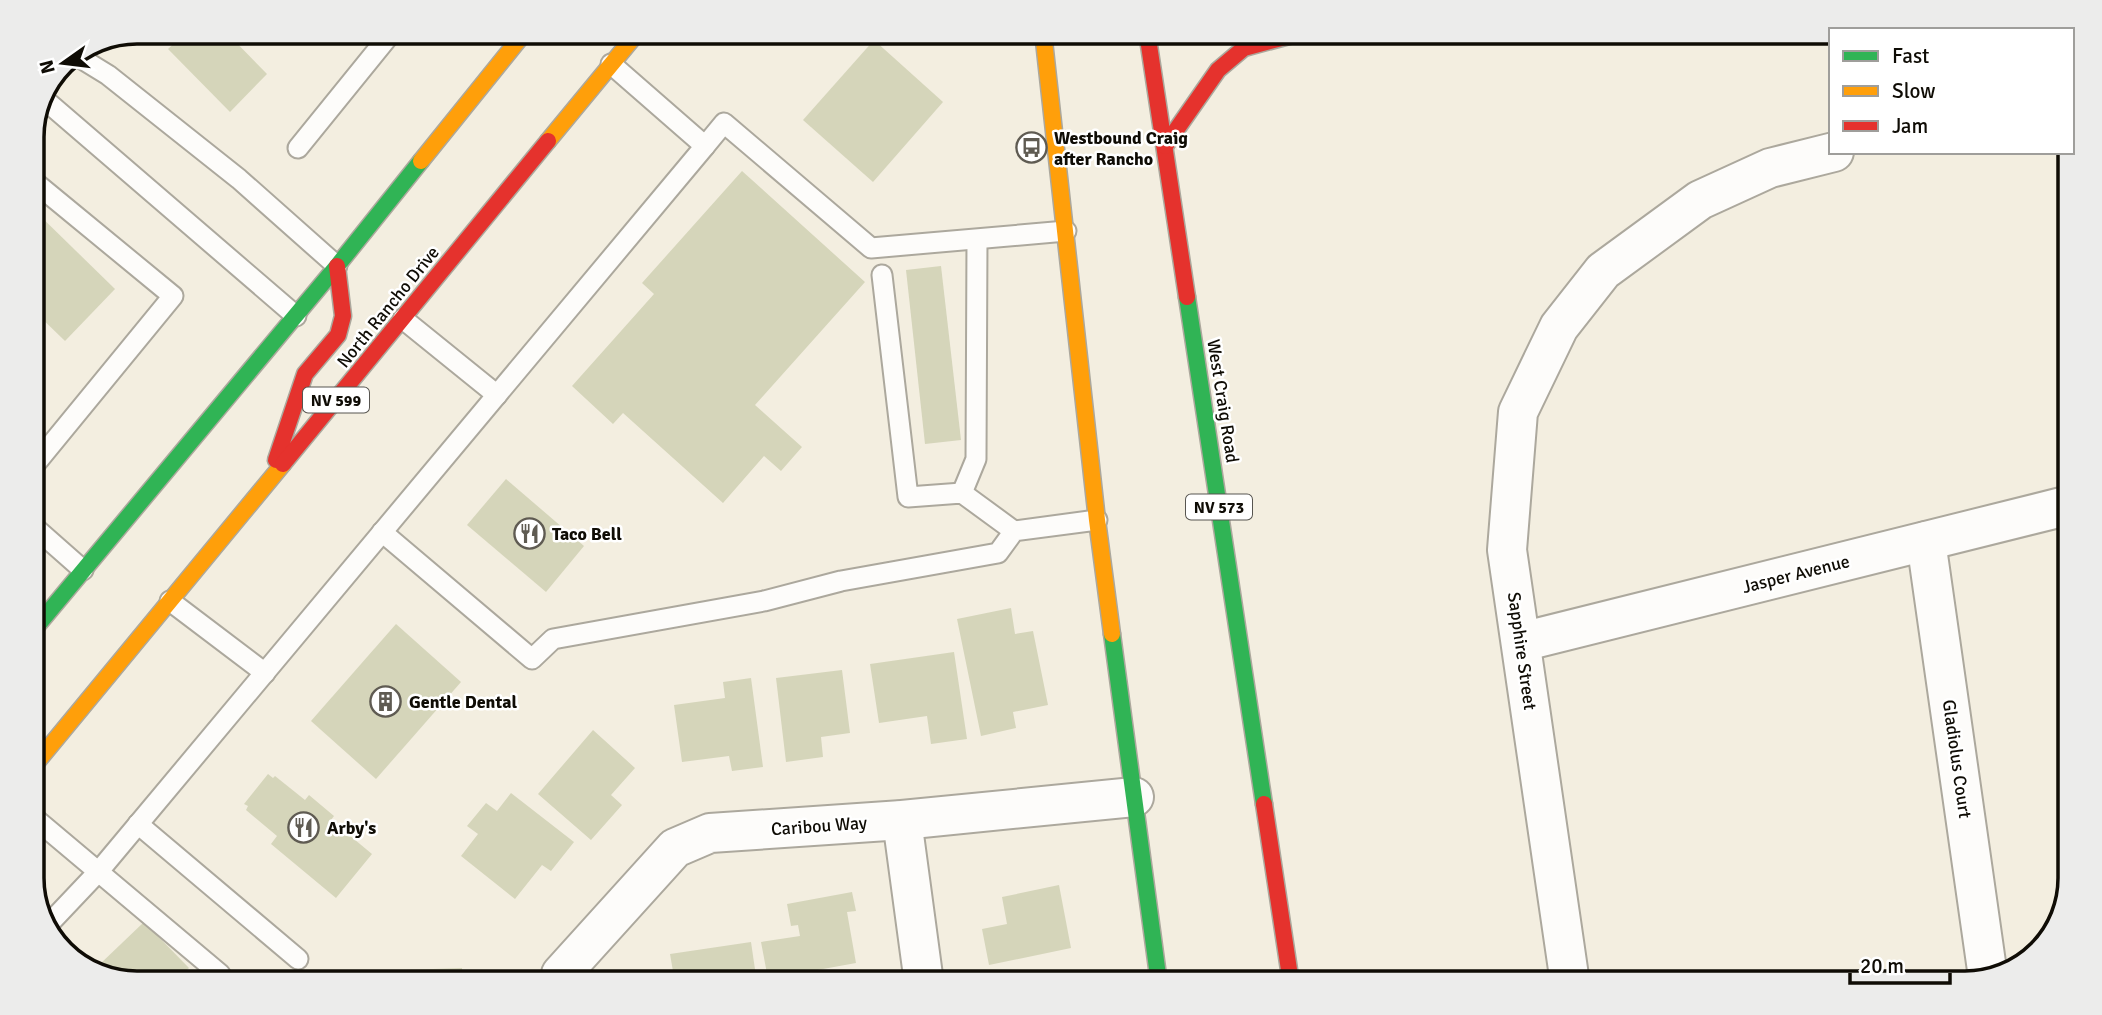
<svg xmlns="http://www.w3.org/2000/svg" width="2102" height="1015" font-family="Signika,sans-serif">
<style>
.building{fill:#d5d5ba}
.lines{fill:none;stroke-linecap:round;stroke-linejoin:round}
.lane-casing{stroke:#aca89d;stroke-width:23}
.street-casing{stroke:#aca89d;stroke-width:42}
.fast-casing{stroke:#aca89d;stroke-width:19}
.slow-casing{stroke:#aca89d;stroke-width:19}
.jam-casing{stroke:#aca89d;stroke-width:19}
.lane{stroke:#fdfcfa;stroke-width:19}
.street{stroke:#fdfcfa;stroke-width:38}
.fast{stroke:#30b455;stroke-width:16}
.slow{stroke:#ff9f0a;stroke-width:16}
.jam{stroke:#e5322d;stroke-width:16}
.labels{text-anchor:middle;stroke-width:5;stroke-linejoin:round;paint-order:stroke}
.shield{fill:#fff;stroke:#575550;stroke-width:2}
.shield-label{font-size:16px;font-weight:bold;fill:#0f0c05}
.poi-label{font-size:18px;font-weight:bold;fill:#0f0c05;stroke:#fff;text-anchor:start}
.street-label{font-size:18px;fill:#0f0c05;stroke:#fff}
.rim{fill:none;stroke:#0f0c05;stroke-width:3.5}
</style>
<rect width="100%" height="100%" fill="#f3eee0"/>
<!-- building -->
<g class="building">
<path d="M186,32H226L267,74L230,112L168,49Z"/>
<path d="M874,40L943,102L873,182L803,120Z"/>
<path d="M742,171L865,282L755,405L802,447L781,471L764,456L723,503L623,413L613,424L572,386L654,294L642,283Z"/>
<path d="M32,208L115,289L65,341L32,309Z"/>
<path d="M941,266L961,440L925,444L906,270Z"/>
<path d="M506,479L584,546L546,592L467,525Z"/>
<path d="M1011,608L1015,634L1033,631L1048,705L1013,712L1016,728L981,736L957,619Z"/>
<path d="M396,624L461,682L376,779L311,721Z"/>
<path d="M954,652L967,739L931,744L927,716L879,723L870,664Z"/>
<path d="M842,670L850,733L821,737L823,757L786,762L776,678Z"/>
<path d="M751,678L763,767L732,771L729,756L682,762L674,705L725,698L723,682Z"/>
<path d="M593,730L635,768L611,795L622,805L591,840L538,794Z"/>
<path d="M268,774L273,778L275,776L305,800L309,795L334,816L331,820L372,854L336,898L271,844L277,836L246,810L248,806L244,804Z"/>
<path d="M511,793L574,842L551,871L542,865L515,899L461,856L478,834L467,826L486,803L497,811Z"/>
<path d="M1059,885L1071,948L989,965L982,929L1007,924L1002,897Z"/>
<path d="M852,892L856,911L847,912L856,963L768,979L761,942L800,936L798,925L791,926L787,904Z"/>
<path d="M144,922L189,968L173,983L136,984L111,978L99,965Z"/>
<path d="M751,942L757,983H675L670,954Z"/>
<path d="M462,968L463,983H376L375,971Z"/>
<path d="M1033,972L1034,983H991L990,978Z"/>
</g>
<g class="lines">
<defs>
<g id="lane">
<path d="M77,56L108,75L239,179L337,266"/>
<path d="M45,100L296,316"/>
<path d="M705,146L724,123L871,248L1066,231"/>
<path d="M298,148L392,32"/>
<path d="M32,180L173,296L32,468"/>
<path d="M882,275L908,497L962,493L1014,531"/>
<path d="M403,319L497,395"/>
<path d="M962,493L976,459L977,241"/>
<path d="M32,525L83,570"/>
<path d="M382,532L532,659L553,639L764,601L841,581L998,553L1014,531L1097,520"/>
<path d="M170,601L265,673"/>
<path d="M32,816L220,974L224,983"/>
<path d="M138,824L298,959"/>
<path d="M46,927L99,871L705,146L611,64"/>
</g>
<g id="street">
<path d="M1926,541L1988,977"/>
<path d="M1521,642L2070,505"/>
<path d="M902,820L924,983"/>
<path d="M561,974L675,848L710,833L902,820L1134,797"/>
<path d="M1570,983L1507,550L1518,412L1559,327L1603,271L1700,200L1770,168L1834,152"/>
</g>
<g id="fast">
<path d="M1187,297L1264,804"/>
<path d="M32,632L337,266L421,161"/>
<path d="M1112,634L1159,983"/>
</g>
<g id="slow">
<path d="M1043,32L1097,520L1112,634"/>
<path d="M548,141L638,32"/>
<path d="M421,161L525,32"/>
<path d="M32,768L283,464"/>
</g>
<g id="jam">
<path d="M1147,32L1187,297"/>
<path d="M1165,146L1218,70L1244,48L1304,32"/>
<path d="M276,460L305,374L338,335L343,316L337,266"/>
<path d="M283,464L548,141"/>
<path d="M1264,804L1291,983"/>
</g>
</defs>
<!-- lane casing -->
<use href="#lane" class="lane-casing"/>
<!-- street casing -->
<use href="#street" class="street-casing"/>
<!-- fast casing -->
<use href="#fast" class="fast-casing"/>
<!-- slow casing -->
<use href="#slow" class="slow-casing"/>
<!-- jam casing -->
<use href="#jam" class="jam-casing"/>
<!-- lane -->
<use href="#lane" class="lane"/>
<!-- street -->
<use href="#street" class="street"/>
<!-- fast -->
<use href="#fast" class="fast"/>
<!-- slow -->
<use href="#slow" class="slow"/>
<!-- jam -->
<use href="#jam" class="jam"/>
</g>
<!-- icons -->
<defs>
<symbol id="bus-ring" viewBox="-11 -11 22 22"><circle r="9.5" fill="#fff" stroke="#5f5b52" stroke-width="1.5"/><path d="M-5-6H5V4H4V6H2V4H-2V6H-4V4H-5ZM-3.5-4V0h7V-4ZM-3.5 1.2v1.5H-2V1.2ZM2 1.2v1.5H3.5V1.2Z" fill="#5f5b52"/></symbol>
<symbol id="restaurant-ring" viewBox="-11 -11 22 22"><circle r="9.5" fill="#fff" stroke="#5f5b52" stroke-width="1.5"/><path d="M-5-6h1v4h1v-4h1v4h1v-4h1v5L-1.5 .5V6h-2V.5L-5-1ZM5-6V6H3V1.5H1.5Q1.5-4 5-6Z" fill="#5f5b52"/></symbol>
<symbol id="building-ring" viewBox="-11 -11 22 22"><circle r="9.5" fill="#fff" stroke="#5f5b52" stroke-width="1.5"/><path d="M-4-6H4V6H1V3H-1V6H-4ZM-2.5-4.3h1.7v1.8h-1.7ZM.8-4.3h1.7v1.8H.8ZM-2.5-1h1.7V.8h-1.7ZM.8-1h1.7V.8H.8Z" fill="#5f5b52"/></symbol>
</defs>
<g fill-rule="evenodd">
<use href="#bus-ring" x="1014" y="130" width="35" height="35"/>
<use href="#restaurant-ring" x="512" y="516" width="35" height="35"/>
<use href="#building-ring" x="368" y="684" width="35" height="35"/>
<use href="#restaurant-ring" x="286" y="810" width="35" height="35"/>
</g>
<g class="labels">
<!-- shield labels -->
<g class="shield">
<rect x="303" y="387.5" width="66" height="25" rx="5"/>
<rect x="1186" y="494.5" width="66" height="25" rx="5"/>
</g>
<g class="shield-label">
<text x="336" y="406">NV 599</text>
<text x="1219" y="513">NV 573</text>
</g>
<!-- poi labels -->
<g class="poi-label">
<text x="1054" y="144">Westbound Craig<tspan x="1054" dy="21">after Rancho</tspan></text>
<text x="552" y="540">Taco Bell</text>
<text x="409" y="708">Gentle Dental</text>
<text x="327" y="834">Arby's</text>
</g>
<!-- street labels -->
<g class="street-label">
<text transform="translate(388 307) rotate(-51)" y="6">North Rancho Drive</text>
<text transform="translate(1223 401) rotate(81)" y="6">West Craig Road</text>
<text transform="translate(1796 574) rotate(-14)" y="6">Jasper Avenue</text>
<text transform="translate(1522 651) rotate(82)" y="6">Sapphire Street</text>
<text transform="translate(1957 759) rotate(82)" y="6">Gladiolus Court</text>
<text transform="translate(819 826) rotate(-4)" y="6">Caribou Way</text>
</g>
</g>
<!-- crop -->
<path d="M0 0H2102V1015H0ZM137 44H1965A93 93 0 0 1 2058 137V878A93 93 0 0 1 1965 971H137A93 93 0 0 1 44 878V137A93 93 0 0 1 137 44Z" fill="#ececeb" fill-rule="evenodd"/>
<path class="rim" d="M137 44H1965A93 93 0 0 1 2058 137V878A93 93 0 0 1 1965 971H137A93 93 0 0 1 44 878V137A93 93 0 0 1 137 44Z"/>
<!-- legend -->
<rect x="1829" y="28" width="245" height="126" fill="#ffffff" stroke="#9f9e9b" stroke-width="2"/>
<rect x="1843" y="51" width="35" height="10" fill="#30b455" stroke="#9f9e9b" stroke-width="2"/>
<text x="1892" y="63" font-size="21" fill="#0f0c05">Fast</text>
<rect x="1843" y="86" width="35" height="10" fill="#ff9f0a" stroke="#9f9e9b" stroke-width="2"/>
<text x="1892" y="98" font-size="21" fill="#0f0c05">Slow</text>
<rect x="1843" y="121" width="35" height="10" fill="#e5322d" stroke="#9f9e9b" stroke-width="2"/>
<text x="1892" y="133" font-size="21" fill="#0f0c05">Jam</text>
<!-- north arrow -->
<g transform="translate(63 63) rotate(256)" stroke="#ffffff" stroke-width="5" paint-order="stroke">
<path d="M0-5L12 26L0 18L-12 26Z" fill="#0f0c05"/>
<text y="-10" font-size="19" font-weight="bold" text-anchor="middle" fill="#0f0c05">N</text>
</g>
<!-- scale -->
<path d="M1850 973v10h100v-10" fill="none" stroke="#0f0c05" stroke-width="3.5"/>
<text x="1860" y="973" font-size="21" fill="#0f0c05" stroke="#ffffff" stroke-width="5" paint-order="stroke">20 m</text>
</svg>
